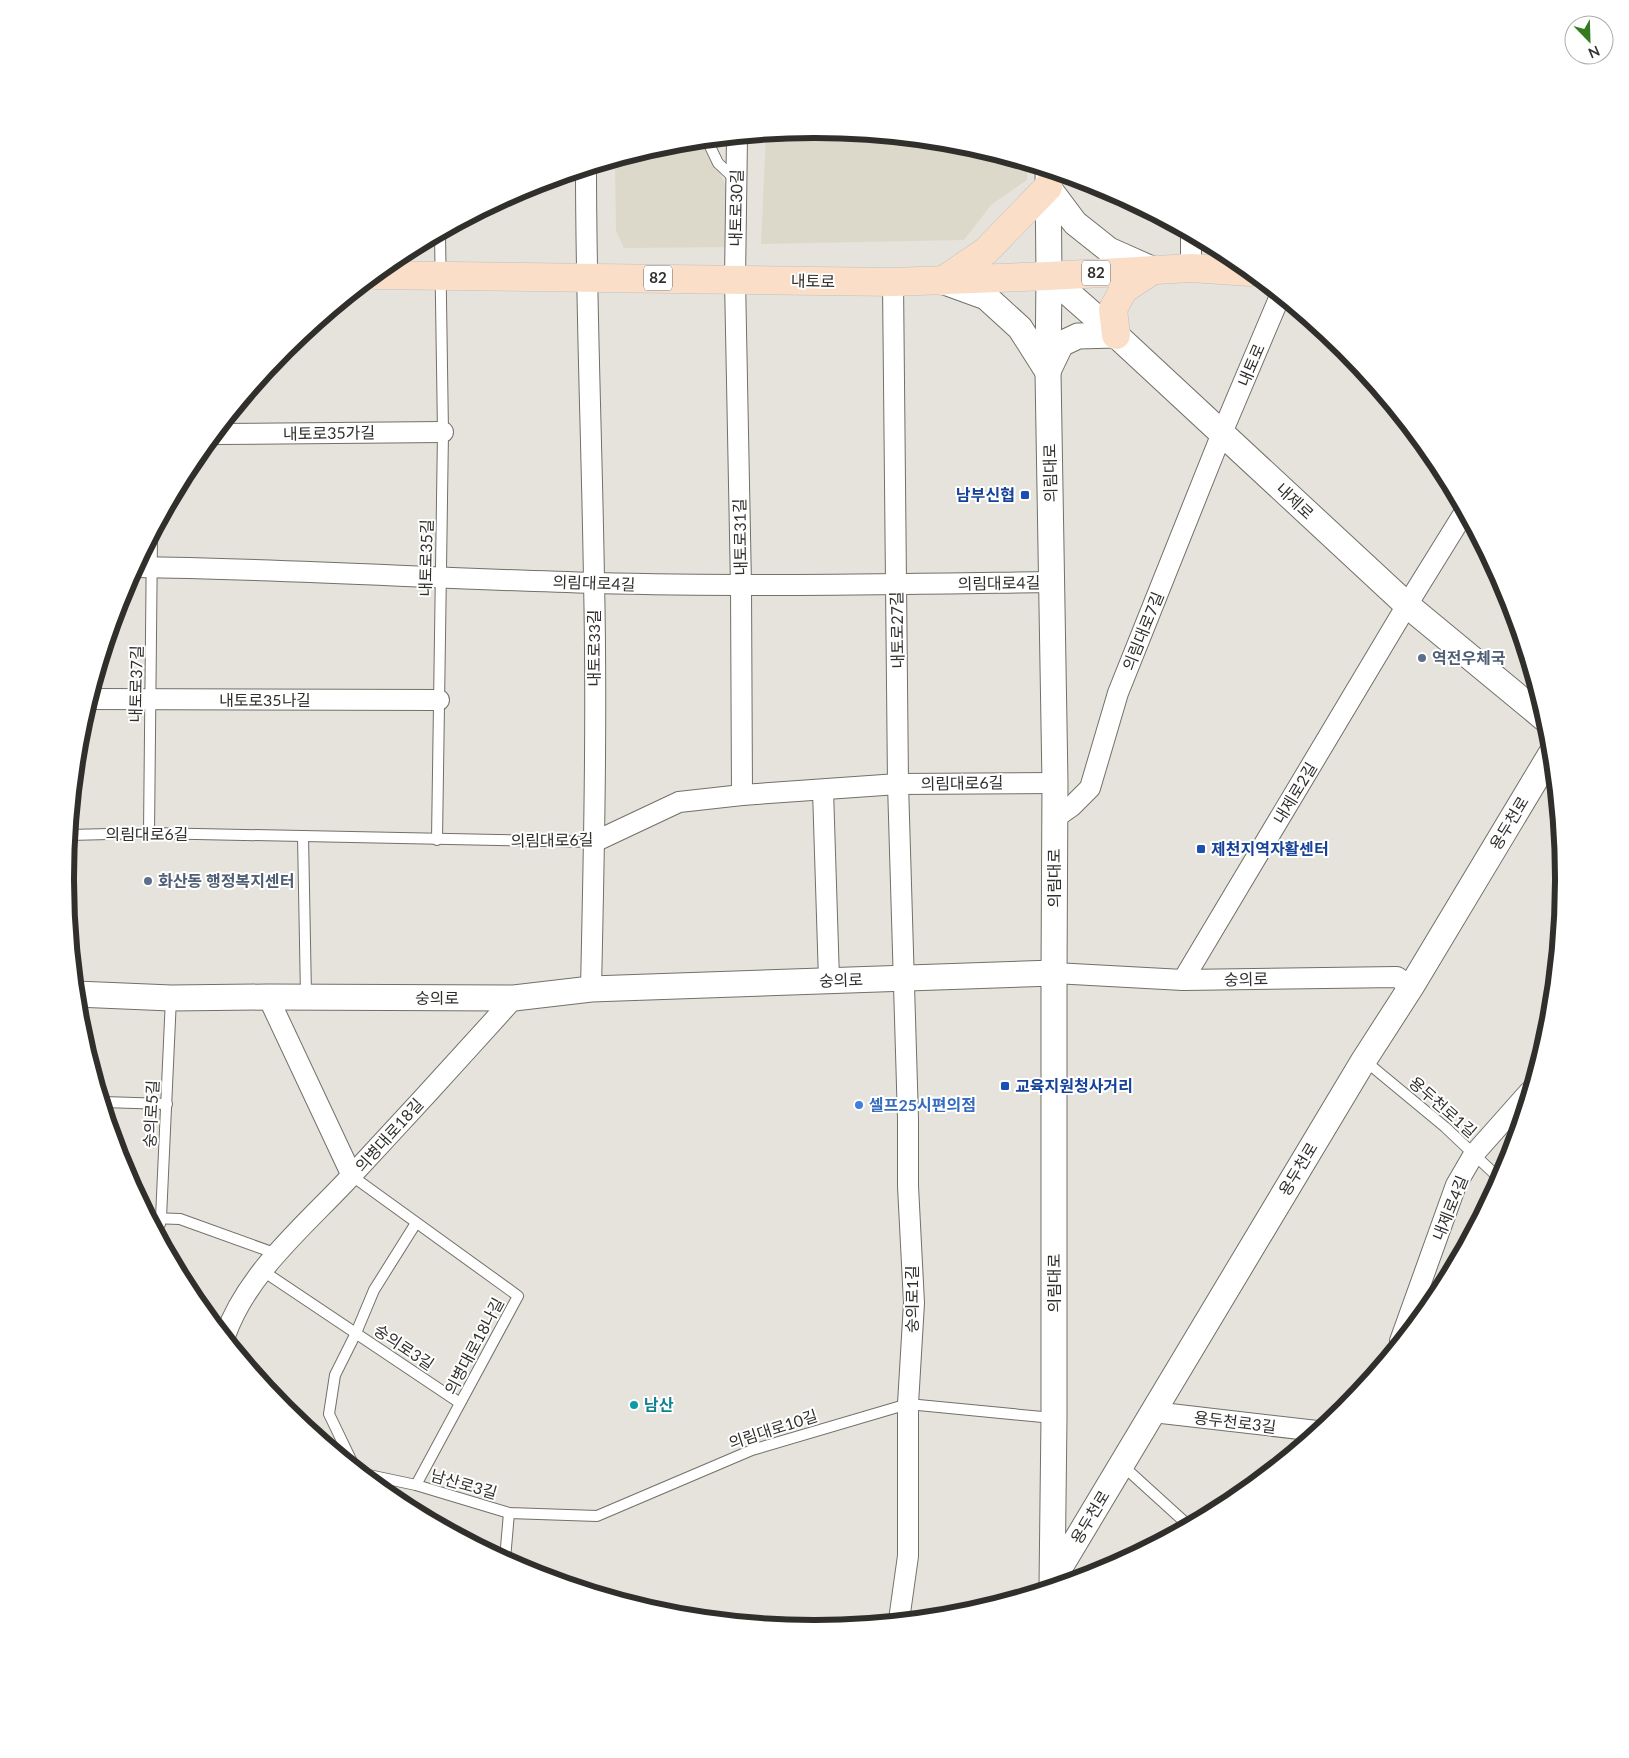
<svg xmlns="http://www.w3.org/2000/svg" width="1629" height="1758" font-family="Lato,'Noto Sans KR',sans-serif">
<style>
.built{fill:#ddd9ca}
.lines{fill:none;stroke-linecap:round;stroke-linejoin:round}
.service-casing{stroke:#717069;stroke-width:12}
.minor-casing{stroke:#717069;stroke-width:22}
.tertiary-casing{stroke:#717069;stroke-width:27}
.primary-casing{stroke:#c1c1c0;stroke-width:29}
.service{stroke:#fff;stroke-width:10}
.minor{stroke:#fff;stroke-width:20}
.tertiary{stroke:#fff;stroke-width:25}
.primary{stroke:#fadec7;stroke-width:28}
.transit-dot{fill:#1a4fb4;stroke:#fff;stroke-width:2}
.service-dot{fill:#5c6f8a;stroke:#fff;stroke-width:2}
.shop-dot{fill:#3f7fe0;stroke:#fff;stroke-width:2}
.culture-dot{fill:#0f9aa8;stroke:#fff;stroke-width:2}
.labels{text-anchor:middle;stroke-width:4;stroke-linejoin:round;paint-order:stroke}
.shield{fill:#fff;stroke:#6e6d6b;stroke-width:1}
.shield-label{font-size:15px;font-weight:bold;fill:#302f2c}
.street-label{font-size:16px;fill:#302f2c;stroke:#fff}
.transit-label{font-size:16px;font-weight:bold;fill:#164399;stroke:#fff;text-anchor:start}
.service-label{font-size:16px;font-weight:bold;fill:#4e5e75;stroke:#fff;text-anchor:start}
.shop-label{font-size:16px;font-weight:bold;fill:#366cbe;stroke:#fff;text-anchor:start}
.culture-label{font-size:16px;font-weight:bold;fill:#0d838f;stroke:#fff;text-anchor:start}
.rim{fill:none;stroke:#302f2c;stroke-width:6}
</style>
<rect width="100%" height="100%" fill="#e5e3db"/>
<!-- built -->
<g class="built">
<path d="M815,130L961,144L1027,164V180L992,204L964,240L761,244L766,134Z"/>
<path d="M703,140L726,186L735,247L624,248L616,231L615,160L669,144Z"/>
</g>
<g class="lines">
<defs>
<g id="service">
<path d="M707,140L718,163L736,180"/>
<path d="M149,833L152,536"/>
<path d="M69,835L149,833L594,842"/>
<path d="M303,836L306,996"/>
<path d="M437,840L443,432L440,234"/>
<path d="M1364,1060L1445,1127L1500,1179"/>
<path d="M103,1102L167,1104"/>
<path d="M352,1176L518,1296L416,1485"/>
<path d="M150,1218L180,1219L277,1254"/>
<path d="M155,1228L160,1224L161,1218L171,998"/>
<path d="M263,1271L460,1403"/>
<path d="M1122,1465L1188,1525"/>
<path d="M354,1466L329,1414L335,1375L356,1333L374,1290L416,1223"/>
<path d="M364,1474L416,1485L509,1513L597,1516L752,1450L908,1404L1053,1418"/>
<path d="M505,1559L509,1513"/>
</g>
<g id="minor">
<path d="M737,137L735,279L741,586L742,795"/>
<path d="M586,169C586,306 592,444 594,581C597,717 594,853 591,989"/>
<path d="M1191,268V235"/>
<path d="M893,282L898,784L908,1119V1186L914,1303L908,1404V1556L899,1620"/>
<path d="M215,434L443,432"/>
<path d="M136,567C289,569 443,579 596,583C748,587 901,584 1053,582"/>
<path d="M90,699L439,700"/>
<path d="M823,790L829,980"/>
<path d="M1055,818L1072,806L1090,788L1118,693L1222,433L1280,296"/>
<path d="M594,842L679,802L742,795L898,784L1055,783"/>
<path d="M1054,973L1183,980L1397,977L1411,987"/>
<path d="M1183,980L1407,605L1464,513"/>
<path d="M268,997L352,1176"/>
<path d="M225,1336C248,1271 307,1224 353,1174C407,1116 461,1057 514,998"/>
<path d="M1400,1341L1456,1185L1474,1154L1529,1092"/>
<path d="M1153,1412L1317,1431"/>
</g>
<g id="tertiary">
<path d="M1048,170L1049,276L1048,372L1055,783L1054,973V1418L1052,1586"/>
<path d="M1048,187L1075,223L1109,250L1154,270"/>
<path d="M1049,276L1116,335L1407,605L1545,719"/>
<path d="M942,281L986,297L1020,328L1048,372"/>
<path d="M1049,369L1061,344L1078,336L1116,335"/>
<path d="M76,994L171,998L268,997L514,998L591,989L1054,973"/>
<path d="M1053,1579L1364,1060L1411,987L1552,752"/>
</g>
<g id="primary">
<path d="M375,275L893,282L1049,276L1191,268L1250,272"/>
<path d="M942,281L986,251L1048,187"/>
<path d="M1116,335L1113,309L1124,289L1153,270"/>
</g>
</defs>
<!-- service casing -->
<use href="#service" class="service-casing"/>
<!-- minor casing -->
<use href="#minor" class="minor-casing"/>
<!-- tertiary casing -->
<use href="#tertiary" class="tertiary-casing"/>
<!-- primary casing -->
<use href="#primary" class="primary-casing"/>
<!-- service -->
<use href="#service" class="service"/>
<!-- minor -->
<use href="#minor" class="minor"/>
<!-- tertiary -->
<use href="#tertiary" class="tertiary"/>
<!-- primary -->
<use href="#primary" class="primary"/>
</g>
<!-- markers -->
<g class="transit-dot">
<rect x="1020" y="490" width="10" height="10" rx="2.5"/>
<rect x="1196" y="844" width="10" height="10" rx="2.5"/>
<rect x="1000" y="1081" width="10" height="10" rx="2.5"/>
</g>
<g class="service-dot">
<circle cx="1422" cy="658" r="5"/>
<circle cx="148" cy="881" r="5"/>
</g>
<circle class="shop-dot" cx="859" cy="1105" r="5"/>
<circle class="culture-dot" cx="634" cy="1405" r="5"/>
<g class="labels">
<!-- shield labels -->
<g class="shield">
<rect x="1082" y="260.5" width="28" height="25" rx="4"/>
<rect x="644" y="265.5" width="28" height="25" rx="4"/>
</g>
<g class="shield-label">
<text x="1096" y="278">82</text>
<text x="658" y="283">82</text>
</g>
<!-- street labels -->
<g class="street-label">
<text transform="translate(736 208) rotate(-89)" y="6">내토로30길</text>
<text transform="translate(813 281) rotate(1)" y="6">내토로</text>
<text transform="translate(1251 365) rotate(-67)" y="6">내토로</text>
<text transform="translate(329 433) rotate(-1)" y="6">내토로35가길</text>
<text transform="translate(1050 473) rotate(-91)" y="6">의림대로</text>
<text transform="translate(1295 501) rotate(43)" y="6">내제로</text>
<text transform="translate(740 537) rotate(-91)" y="6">내토로31길</text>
<text transform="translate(426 558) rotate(-89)" y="6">내토로35길</text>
<text transform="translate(594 583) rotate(2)" y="6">의림대로4길</text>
<text transform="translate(999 583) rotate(-1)" y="6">의림대로4길</text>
<text transform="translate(897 630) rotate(-91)" y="6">내토로27길</text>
<text transform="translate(1143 631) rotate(-68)" y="6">의림대로7길</text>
<text transform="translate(594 648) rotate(-90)" y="6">내토로33길</text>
<text transform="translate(136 684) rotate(-89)" y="6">내토로37길</text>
<text x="265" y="706">내토로35나길</text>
<text transform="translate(962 783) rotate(-1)" y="6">의림대로6길</text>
<text transform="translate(1295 793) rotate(-59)" y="6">내제로2길</text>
<text transform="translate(1509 823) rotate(-59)" y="6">용두천로</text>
<text x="147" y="840">의림대로6길</text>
<text transform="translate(552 840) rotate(-1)" y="6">의림대로6길</text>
<text transform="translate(1054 878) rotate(-90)" y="6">의림대로</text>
<text transform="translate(1246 979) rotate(-1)" y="6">숭의로</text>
<text transform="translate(841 980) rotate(-2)" y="6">숭의로</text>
<text x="437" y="1004">숭의로</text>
<text transform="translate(1443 1107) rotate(41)" y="6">용두천로1길</text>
<text transform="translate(151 1114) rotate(-87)" y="6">숭의로5길</text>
<text transform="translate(389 1135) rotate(-48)" y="6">의병대로18길</text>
<text transform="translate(1298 1169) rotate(-59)" y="6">용두천로</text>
<text transform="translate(1450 1208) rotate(-68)" y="6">내제로4길</text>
<text transform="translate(1054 1283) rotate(-90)" y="6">의림대로</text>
<text transform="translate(912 1299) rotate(-90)" y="6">숭의로1길</text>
<text transform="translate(474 1346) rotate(-62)" y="6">의병대로18나길</text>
<text transform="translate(404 1347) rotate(34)" y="6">숭의로3길</text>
<text transform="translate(1235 1422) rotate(7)" y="6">용두천로3길</text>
<text transform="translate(773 1429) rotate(-18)" y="6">의림대로10길</text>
<text transform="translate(464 1484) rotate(16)" y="6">남산로3길</text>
<text transform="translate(1090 1517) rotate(-59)" y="6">용두천로</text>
</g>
<!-- transit labels -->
<g class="transit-label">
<text x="1015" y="501" text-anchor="end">남부신협</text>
<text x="1211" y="855">제천지역자활센터</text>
<text x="1015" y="1092">교육지원청사거리</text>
</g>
<!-- service labels -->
<g class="service-label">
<text x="1432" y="664">역전우체국</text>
<text x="158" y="887">화산동 행정복지센터</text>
</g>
<!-- shop labels -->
<g class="shop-label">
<text x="869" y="1111">셀프25시편의점</text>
</g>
<!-- culture labels -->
<g class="culture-label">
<text x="644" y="1411">남산</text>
</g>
</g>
<!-- crop -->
<path d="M0 0H1629V1758H0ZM814 138H815A740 740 0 0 1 1555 878V880A740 740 0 0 1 815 1620H814A740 740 0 0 1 74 880V878A740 740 0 0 1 814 138Z" fill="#fff" fill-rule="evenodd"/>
<path class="rim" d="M814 138H815A740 740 0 0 1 1555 878V880A740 740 0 0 1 815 1620H814A740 740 0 0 1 74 880V878A740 740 0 0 1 814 138Z"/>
<!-- north arrow -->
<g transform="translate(1589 40) rotate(157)"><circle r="24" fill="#ffffff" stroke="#acacab"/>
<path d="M0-4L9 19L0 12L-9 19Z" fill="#347b1f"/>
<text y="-8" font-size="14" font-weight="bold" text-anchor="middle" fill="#302f2c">N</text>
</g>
</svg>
